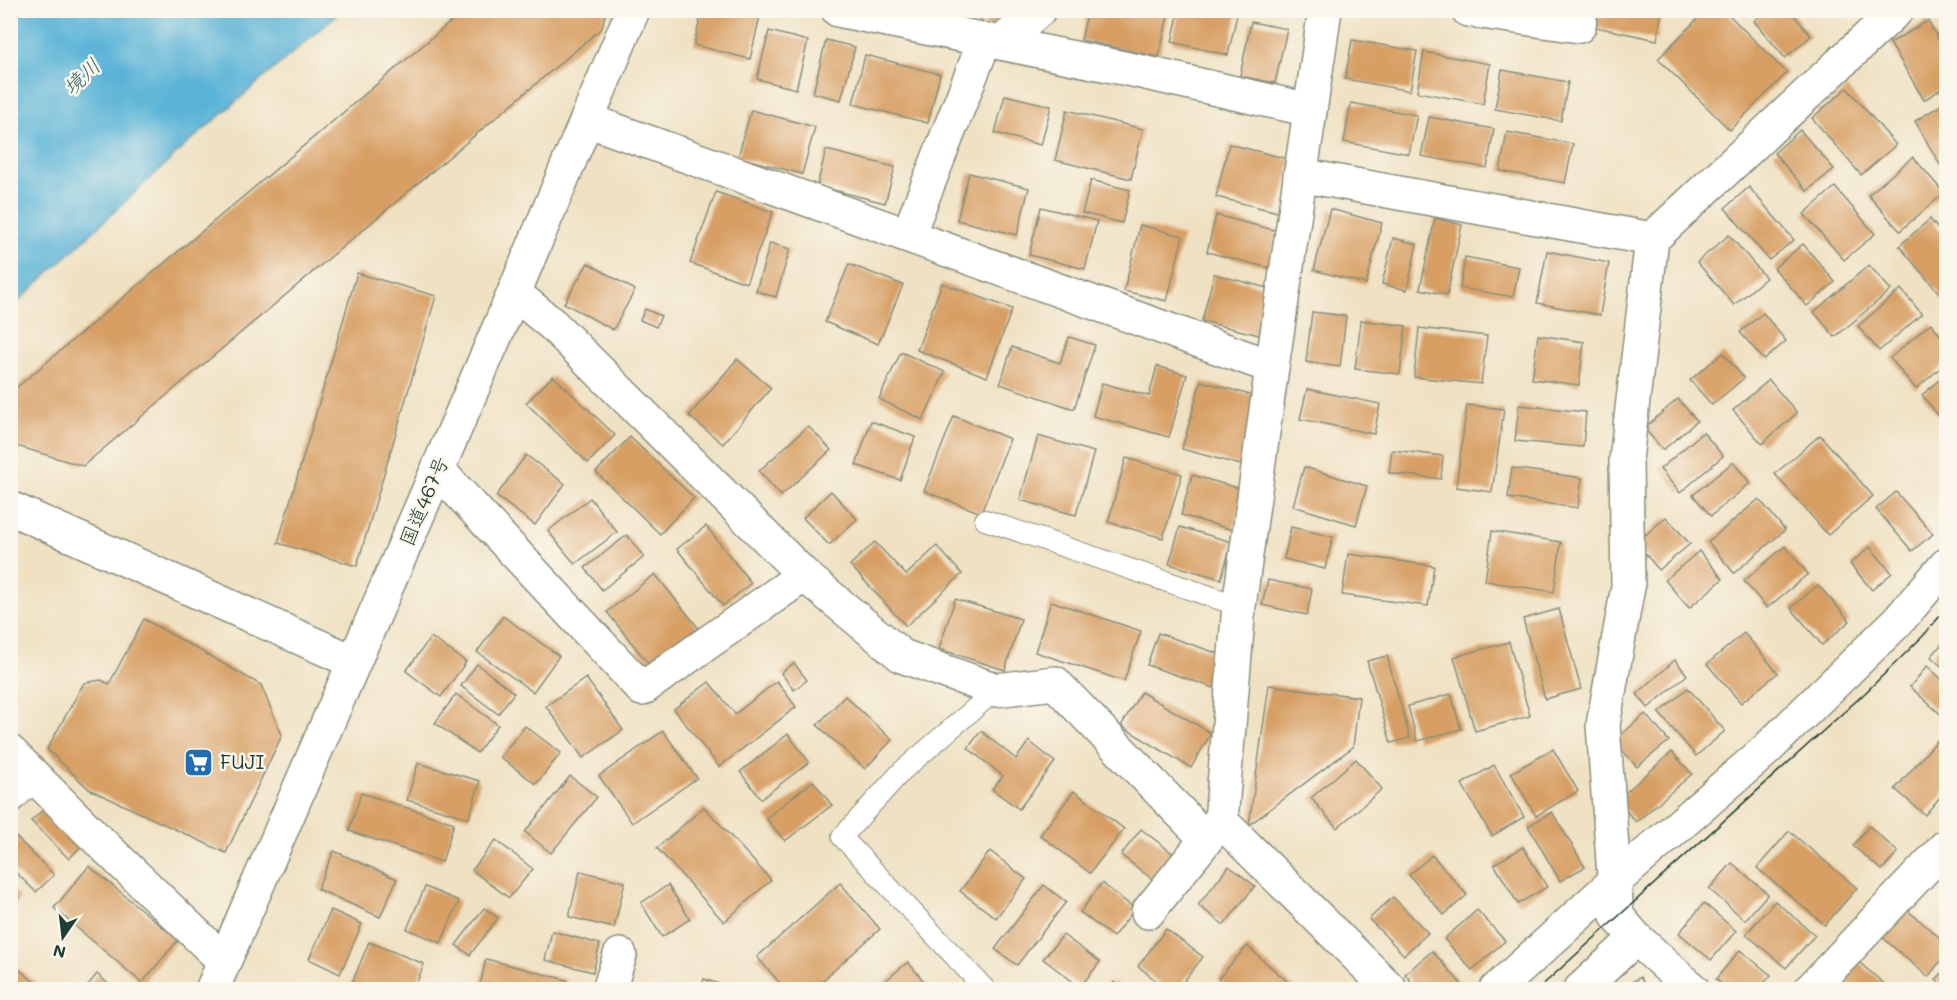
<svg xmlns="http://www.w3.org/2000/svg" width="1957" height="1000" font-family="Mali,'Klee One',sans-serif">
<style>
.water{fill:#59b3d7;stroke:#3c7886;stroke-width:1.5}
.building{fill:#d79f64}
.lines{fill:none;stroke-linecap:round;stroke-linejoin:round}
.service-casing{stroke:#878f7b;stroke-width:22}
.minor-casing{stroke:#878f7b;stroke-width:36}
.tertiary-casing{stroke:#878f7b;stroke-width:36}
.trunk-casing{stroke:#878f7b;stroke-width:36}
.service{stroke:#fff;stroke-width:20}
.minor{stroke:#fff;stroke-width:33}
.tertiary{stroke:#fff;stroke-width:33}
.trunk{stroke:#fff;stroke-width:33}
.tram{stroke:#1f3d34;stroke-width:1.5}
.labels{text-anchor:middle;stroke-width:5;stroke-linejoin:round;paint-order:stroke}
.street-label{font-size:20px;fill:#1f3d34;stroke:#fbf7ec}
.poi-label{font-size:20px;fill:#1f3d34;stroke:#fbf7ec;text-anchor:start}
.water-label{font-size:21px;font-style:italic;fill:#306065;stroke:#fbf7ec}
</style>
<rect width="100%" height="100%" fill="#fbf7ec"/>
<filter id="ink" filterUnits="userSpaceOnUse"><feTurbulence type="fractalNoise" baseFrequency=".0167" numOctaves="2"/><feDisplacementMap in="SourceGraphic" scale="12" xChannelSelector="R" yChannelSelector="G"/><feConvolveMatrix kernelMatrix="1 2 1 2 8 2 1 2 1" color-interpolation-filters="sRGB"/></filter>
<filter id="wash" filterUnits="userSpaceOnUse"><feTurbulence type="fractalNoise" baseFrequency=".008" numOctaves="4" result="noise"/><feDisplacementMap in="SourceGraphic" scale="24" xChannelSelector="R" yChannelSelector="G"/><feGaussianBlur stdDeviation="1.35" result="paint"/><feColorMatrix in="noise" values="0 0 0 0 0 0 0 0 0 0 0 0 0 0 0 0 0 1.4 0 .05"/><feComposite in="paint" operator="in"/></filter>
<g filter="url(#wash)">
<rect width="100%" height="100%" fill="#efe1c2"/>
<!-- water -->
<path class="water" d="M11,10H341V11L187,144L11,308Z"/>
<g id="blocks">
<!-- building -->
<g class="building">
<path d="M465,10H606L602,28L83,466L10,444V393Z"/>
<path d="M702,10H753L761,12L750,59L694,45Z"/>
<path d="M973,10H1008L988,28Z"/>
<path d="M1088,10L1169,11L1159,57L1081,40Z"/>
<path d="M1179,10H1238L1228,55L1172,42Z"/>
<path d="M1594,10H1662L1657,40L1591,26Z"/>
<path d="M1706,10H1724L1787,73L1730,130L1658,59Z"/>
<path d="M1767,10H1790L1811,36L1785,58L1754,21Z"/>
<path d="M1928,21L1946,53V86L1924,100L1890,43Z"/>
<path d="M1251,22L1287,29L1275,83L1240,76Z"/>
<path d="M769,31L808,41L796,89L757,79Z"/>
<path d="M826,40L855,47L841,100L813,93Z"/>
<path d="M1352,40L1417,51L1410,91L1345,79Z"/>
<path d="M1424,52L1490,64L1483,104L1417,92Z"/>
<path d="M865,55L940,74L928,123L853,104Z"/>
<path d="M1502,70L1568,82L1561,121L1495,109Z"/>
<path d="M1847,88L1896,145L1861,175L1812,118Z"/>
<path d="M1005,95L1051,106L1041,145L995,133Z"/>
<path d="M1946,102V175L1915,121Z"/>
<path d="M1351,103L1417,115L1409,154L1344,142Z"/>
<path d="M751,110L815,127L802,174L738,157Z"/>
<path d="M1067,110L1143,129L1131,179L1055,160Z"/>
<path d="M1429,117L1494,129L1487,168L1421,156Z"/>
<path d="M1800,130L1834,169L1807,191L1774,153Z"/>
<path d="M1507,132L1573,144L1565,183L1500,171Z"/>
<path d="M1229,144L1292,160L1278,212L1216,197Z"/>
<path d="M826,150L895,167L885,203L817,186Z"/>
<path d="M1913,157L1944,193L1900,231L1868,195Z"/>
<path d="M969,173L1029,188L1017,235L957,220Z"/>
<path d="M1091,180L1130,190L1122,223L1082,213Z"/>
<path d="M1749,187L1794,240L1769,260L1725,208Z"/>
<path d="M1835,187L1875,234L1844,260L1804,214Z"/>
<path d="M716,192L773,212L746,283L690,263Z"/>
<path d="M1041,207L1097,221L1085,269L1029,255Z"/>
<path d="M1330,209L1382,223L1366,284L1314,270Z"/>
<path d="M1216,215L1278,231L1269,268L1207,252Z"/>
<path d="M1435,218L1462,225L1447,295L1420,289Z"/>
<path d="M1930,219L1946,239V301L1899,246Z"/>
<path d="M1140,225L1183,236L1167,301L1124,291Z"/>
<path d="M1729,235L1766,278L1734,305L1697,262Z"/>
<path d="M1393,238L1417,244L1407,290L1382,284Z"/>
<path d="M770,243L790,249L776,297L756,291Z"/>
<path d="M1803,244L1835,282L1807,306L1774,268Z"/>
<path d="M1547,251L1609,263L1600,315L1537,303Z"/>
<path d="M1465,257L1519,267L1513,297L1460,288Z"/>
<path d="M588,263L635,290L613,330L564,303Z"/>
<path d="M849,264L903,285L878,344L825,322Z"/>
<path d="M1869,265L1891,290L1835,337L1814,312Z"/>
<path d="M357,273L436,296L357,566L278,543Z"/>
<path d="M1214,274L1271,289L1259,335L1202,321Z"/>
<path d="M942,283L1012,309L987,377L917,350Z"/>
<path d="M1901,289L1922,314L1879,351L1858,326Z"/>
<path d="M645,309L661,316L656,327L640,320Z"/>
<path d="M1312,312L1346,316L1340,367L1306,362Z"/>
<path d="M1763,313L1786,341L1764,360L1740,332Z"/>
<path d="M1361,320L1406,326L1400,374L1355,369Z"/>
<path d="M1931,323L1946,342V363L1916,389L1890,358Z"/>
<path d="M1419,328L1487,336L1481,384L1414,377Z"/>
<path d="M1538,335L1584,342L1579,385L1532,379Z"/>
<path d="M1069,337L1095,345L1074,409L1000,384L1012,347L1060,363Z"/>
<path d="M901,352L945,372L923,420L879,399Z"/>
<path d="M1723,353L1744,378L1712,405L1690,380Z"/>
<path d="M737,359L771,388L723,444L689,416Z"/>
<path d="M1157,366L1187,375L1169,437L1093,416L1102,383L1149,396Z"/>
<path d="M1946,374V425L1922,395Z"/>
<path d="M553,376L615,435L588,463L526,403Z"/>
<path d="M1769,380L1797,413L1762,444L1733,410Z"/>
<path d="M1201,381L1261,398L1241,465L1182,449Z"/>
<path d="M1307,389L1380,404L1374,434L1300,419Z"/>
<path d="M1678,399L1697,421L1663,450L1644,428Z"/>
<path d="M1467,405L1504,409L1492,492L1456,487Z"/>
<path d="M1519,405L1586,412L1583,447L1515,441Z"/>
<path d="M954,416L1010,439L981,513L924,491Z"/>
<path d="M871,421L915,437L900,480L856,465Z"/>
<path d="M808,426L831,450L781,496L759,471Z"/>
<path d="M1703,432L1723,456L1680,493L1660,469Z"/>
<path d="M1820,435L1873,496L1828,535L1775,474Z"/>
<path d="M1038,436L1094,452L1076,515L1020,500Z"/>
<path d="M630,437L694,498L660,534L596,472Z"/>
<path d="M1392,450L1443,456L1441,479L1389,473Z"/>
<path d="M526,455L565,484L535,525L496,496Z"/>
<path d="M1126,458L1182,474L1163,538L1108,522Z"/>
<path d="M1733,462L1750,483L1711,516L1693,495Z"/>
<path d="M1304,467L1367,486L1356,525L1293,506Z"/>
<path d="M1512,468L1582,478L1578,508L1508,498Z"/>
<path d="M1192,475L1245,490L1233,530L1181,515Z"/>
<path d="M831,491L857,519L829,545L803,518Z"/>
<path d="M1896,492L1933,534L1912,551L1876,509Z"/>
<path d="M590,498L617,532L575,564L548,531Z"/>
<path d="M1759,499L1785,530L1734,573L1708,542Z"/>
<path d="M1666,517L1690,544L1659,570L1636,543Z"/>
<path d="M706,526L751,583L723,606L677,549Z"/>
<path d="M1180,527L1232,542L1221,579L1169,564Z"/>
<path d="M1291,527L1333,537L1325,569L1284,559Z"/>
<path d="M1492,531L1561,542L1554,592L1485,581Z"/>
<path d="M627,535L644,557L602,590L585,568Z"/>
<path d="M875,542L906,575L937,546L962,574L906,626L850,565Z"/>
<path d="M1785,546L1808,574L1767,608L1744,581Z"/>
<path d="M1870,547L1892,573L1872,590L1850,564Z"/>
<path d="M1699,551L1723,579L1689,608L1665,580Z"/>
<path d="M1348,554L1434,566L1428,606L1342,595Z"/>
<path d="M655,574L700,630L652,668L607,612Z"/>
<path d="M1268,580L1312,589L1307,615L1262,605Z"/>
<path d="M1818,585L1850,621L1822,645L1791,608Z"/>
<path d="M955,599L1021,619L1005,670L939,649Z"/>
<path d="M1051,601L1141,631L1124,681L1035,652Z"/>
<path d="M1559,609L1581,689L1545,699L1523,619Z"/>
<path d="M503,616L559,656L533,692L477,652Z"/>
<path d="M144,619L261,685L282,735L226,853L89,789L47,749L84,683L101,680L109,684Z"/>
<path d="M1158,633L1228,657L1217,689L1147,665Z"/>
<path d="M1744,633L1778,673L1741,703L1707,664Z"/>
<path d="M431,637L466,662L441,697L406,671Z"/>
<path d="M1946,639V670L1931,657Z"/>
<path d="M1509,642L1530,716L1475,731L1454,657Z"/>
<path d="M1387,656L1410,738L1391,743L1367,661Z"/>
<path d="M1675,660L1687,675L1648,708L1637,694Z"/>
<path d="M794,663L807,680L794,690L781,673Z"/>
<path d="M477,664L514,693L498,714L461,686Z"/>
<path d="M1927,666L1946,683V719L1910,687Z"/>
<path d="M586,678L623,730L583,758L546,706Z"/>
<path d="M777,681L796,707L719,767L674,709L709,682L735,714Z"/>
<path d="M1269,685L1359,697L1353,747L1249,825Z"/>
<path d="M1688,688L1725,731L1696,756L1659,713Z"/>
<path d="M1141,692L1211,733L1191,768L1121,726Z"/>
<path d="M456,694L498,725L477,753L435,723Z"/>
<path d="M1451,694L1461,729L1417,741L1408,706Z"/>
<path d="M845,696L892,740L865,769L817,725Z"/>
<path d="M1645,714L1669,741L1637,767L1614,741Z"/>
<path d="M525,726L561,753L536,784L500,757Z"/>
<path d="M663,731L697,778L632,823L599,776Z"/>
<path d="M981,731L1016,759L1029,741L1055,762L1019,809L992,789L1003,776L968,748Z"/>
<path d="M788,734L809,762L761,799L740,772Z"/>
<path d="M1942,735L1946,740V790L1925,815L1895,789Z"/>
<path d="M1553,749L1578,791L1536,816L1511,773Z"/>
<path d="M1672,752L1692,774L1636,822L1617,800Z"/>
<path d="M1356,759L1382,789L1337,828L1311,798Z"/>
<path d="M418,763L480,781L469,818L407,800Z"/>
<path d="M1494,765L1524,817L1492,836L1462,784Z"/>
<path d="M570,776L597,797L551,853L525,832Z"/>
<path d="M813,781L832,805L785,841L766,818Z"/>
<path d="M1074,791L1124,829L1090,873L1040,835Z"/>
<path d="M361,793L454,823L442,862L349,831Z"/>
<path d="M48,805L85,842L69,859L31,821Z"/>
<path d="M704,807L771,880L724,922L657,848Z"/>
<path d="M1552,812L1585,867L1560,881L1528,826Z"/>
<path d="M1869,826L1898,852L1882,870L1853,846Z"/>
<path d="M1141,829L1176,856L1156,882L1121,855Z"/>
<path d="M1789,831L1857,888L1825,925L1757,868Z"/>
<path d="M16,837L54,875L36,892L10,867V842Z"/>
<path d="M496,840L533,869L509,898L472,870Z"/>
<path d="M1523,847L1547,887L1518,904L1494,864Z"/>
<path d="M334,851L397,879L380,917L317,889Z"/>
<path d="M990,851L1026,879L996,918L960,891Z"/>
<path d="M1432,855L1467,895L1444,915L1409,875Z"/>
<path d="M1732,863L1768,894L1745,920L1709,889Z"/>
<path d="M89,866L178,940L142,983L54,908Z"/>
<path d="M1229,866L1255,886L1224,925L1198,905Z"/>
<path d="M580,871L625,882L614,928L569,917Z"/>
<path d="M840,883L880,929L812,990H786L757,957Z"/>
<path d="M1102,883L1135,909L1113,937L1080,912Z"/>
<path d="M668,885L690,919L662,937L641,903Z"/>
<path d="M1044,885L1066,902L1017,965L995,949Z"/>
<path d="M425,887L459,901L441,943L407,929Z"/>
<path d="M10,888L20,898L10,908Z"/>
<path d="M1393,897L1428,933L1404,955L1369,919Z"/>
<path d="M1775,901L1815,935L1786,968L1746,934Z"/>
<path d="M1704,903L1736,931L1711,960L1679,933Z"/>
<path d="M484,908L498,918L470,955L456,945Z"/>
<path d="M1906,909L1946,943V954L1928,977L1882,937Z"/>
<path d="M331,910L362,924L340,974L309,959Z"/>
<path d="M1477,910L1505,941L1472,970L1444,939Z"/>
<path d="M1166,929L1203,957L1177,990H1168L1138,966Z"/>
<path d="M552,931L600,944L593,972L545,960Z"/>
<path d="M1063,935L1100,962L1080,987L1043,959Z"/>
<path d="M369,942L424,964L414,990H349Z"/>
<path d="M1247,946L1297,990H1231L1218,979Z"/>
<path d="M1740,950L1771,975L1758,990H1728L1716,979Z"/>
<path d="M1432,951L1463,986L1459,990H1418L1405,974Z"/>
<path d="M486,959L567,980L565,990H479Z"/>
<path d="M1855,959L1887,986L1883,990H1843L1834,982Z"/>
<path d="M10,962L44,990H10Z"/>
<path d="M908,962L931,990H880L878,987Z"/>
<path d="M1946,968V989L1936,980Z"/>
<path d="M97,974L115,990H84Z"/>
<path d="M1640,977L1648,990H1620Z"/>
<path d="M704,979L734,989V990H701Z"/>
<path d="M1114,982L1125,990H1108Z"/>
</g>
</g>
</g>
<g filter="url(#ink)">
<use href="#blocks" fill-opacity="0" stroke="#878f7b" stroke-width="1.5"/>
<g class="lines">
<defs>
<g id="service">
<path d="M985,520L1239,606"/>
<path d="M10,805L37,779"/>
<path d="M986,990L842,837L902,771L996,690"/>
</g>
<g id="minor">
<path d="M838,10L1133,70L1310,110"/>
<path d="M1325,10L1272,367L1239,606L1221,821L1391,990"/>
<path d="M1468,10L1579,26L1581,10"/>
<path d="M1001,43L1039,10"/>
<path d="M587,120L1272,367"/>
<path d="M1300,175L1652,239"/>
<path d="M908,235L985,40"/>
<path d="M514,293L553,325L804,575L902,656L996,690L1055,683L1206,839"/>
<path d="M438,470L642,689L804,575"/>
<path d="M10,752L93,835L224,961"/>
<path d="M1148,912L1220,822"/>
<path d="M609,990L620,955"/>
<path d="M1496,990L1614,882L1766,750L1898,621L1946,565"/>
<path d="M1580,990L1636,938"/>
<path d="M1693,990L1636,938L1617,916L1603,725L1628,587L1626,460L1652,239L1897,10"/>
<path d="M1810,990L1946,846"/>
</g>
<path id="tertiary" d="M10,508L354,662"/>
<path id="trunk" d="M212,990L514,293L633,10"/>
</defs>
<!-- service casing -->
<use href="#service" class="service-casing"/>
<!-- minor casing -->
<use href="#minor" class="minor-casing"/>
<!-- tertiary casing -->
<use href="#tertiary" class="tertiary-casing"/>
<!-- trunk casing -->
<use href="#trunk" class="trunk-casing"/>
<!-- service -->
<use href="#service" class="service"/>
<!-- minor -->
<use href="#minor" class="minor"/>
<!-- tertiary -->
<use href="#tertiary" class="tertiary"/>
<!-- trunk -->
<use href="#trunk" class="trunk"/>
<!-- tram -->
<path class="tram" d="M1537,990L1865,693L1923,636L1946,609"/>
</g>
</g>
<!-- icons -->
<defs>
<symbol id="supermarket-square" viewBox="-11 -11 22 22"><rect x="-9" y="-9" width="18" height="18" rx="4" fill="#1f6fb2" stroke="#fbf7ec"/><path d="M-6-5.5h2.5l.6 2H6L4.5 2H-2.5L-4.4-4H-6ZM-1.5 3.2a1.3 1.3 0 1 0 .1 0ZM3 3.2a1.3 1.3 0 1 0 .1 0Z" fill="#fff"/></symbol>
</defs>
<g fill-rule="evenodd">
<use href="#supermarket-square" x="182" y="746" width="33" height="33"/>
</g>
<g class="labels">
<!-- street labels -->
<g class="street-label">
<text transform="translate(424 501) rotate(-67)" y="7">国道467号</text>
</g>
<!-- poi labels -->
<g class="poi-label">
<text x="220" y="769">FUJI</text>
</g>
<!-- water labels -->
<g class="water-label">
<text transform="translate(82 77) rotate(-43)" y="7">境川</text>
</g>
</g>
<!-- margin -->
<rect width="1957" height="1000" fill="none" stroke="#fbf7ec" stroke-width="36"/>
<!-- north arrow -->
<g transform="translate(63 937) rotate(194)" stroke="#fbf7ec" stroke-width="4.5" paint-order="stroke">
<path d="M0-4.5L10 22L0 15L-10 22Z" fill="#1f3d34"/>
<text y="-9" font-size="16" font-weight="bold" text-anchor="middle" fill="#1f3d34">N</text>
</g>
</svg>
